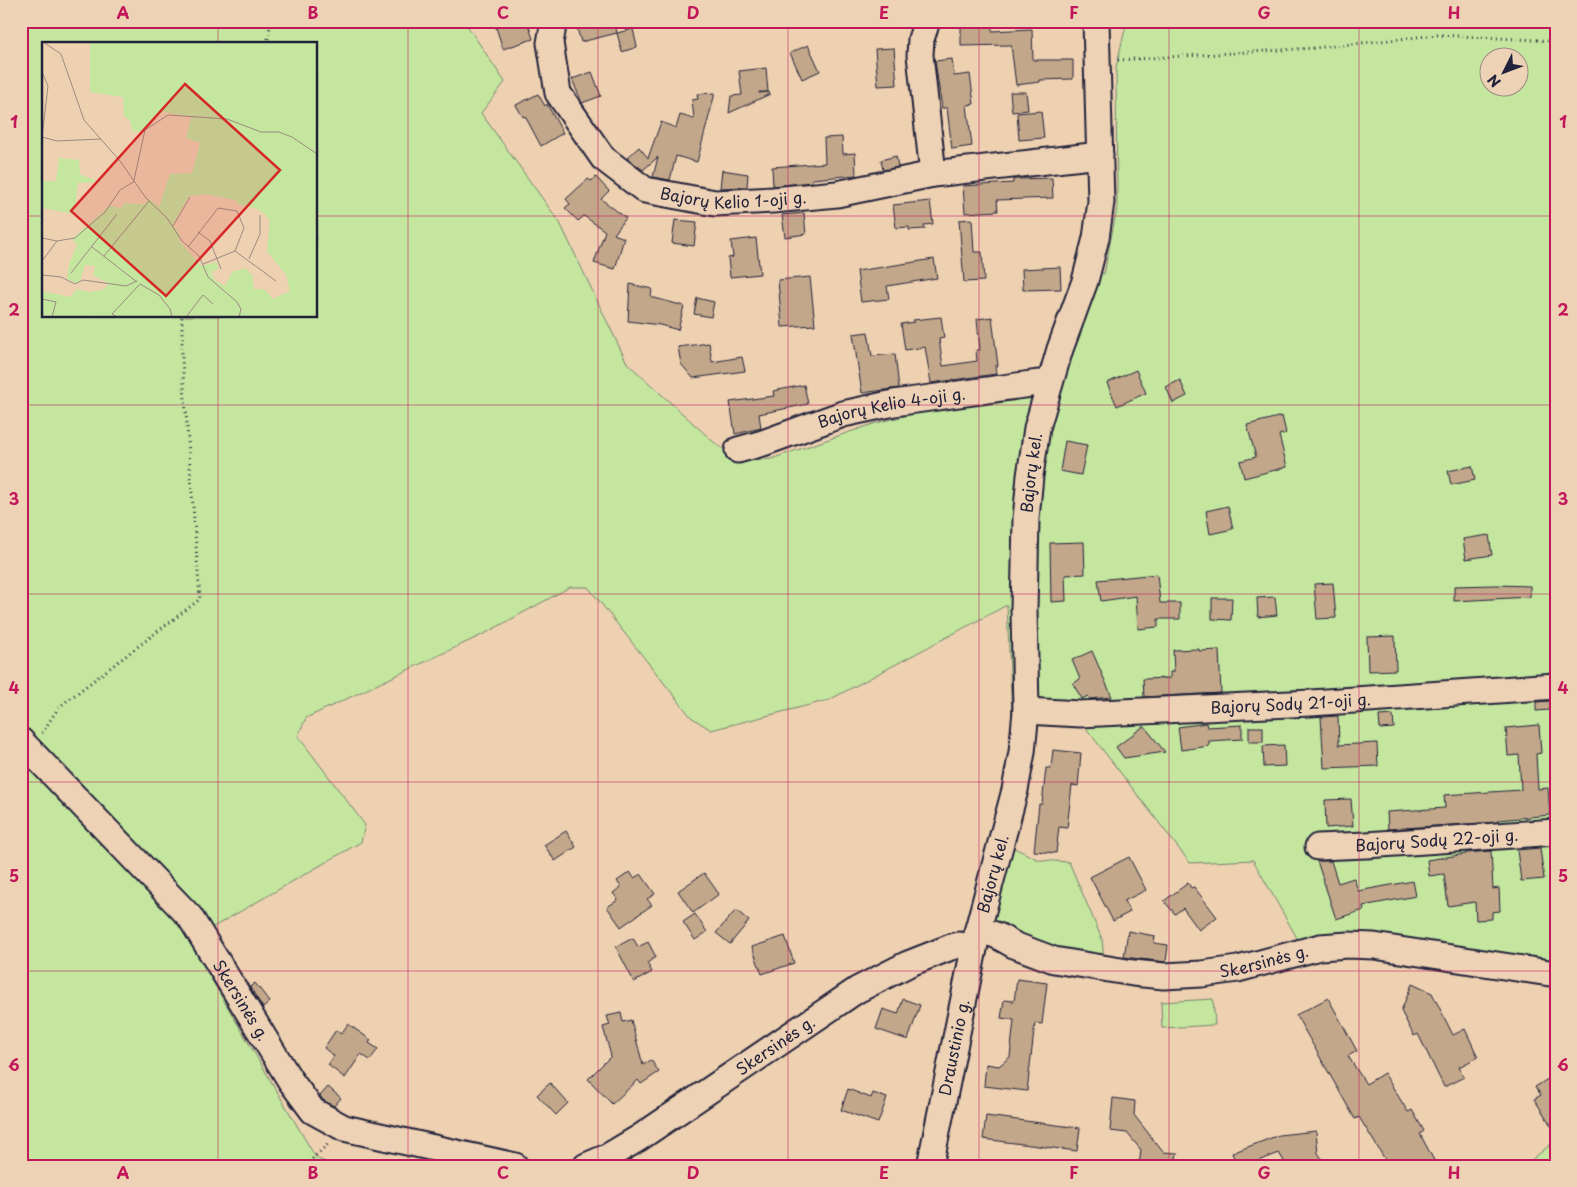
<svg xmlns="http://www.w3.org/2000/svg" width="1577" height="1187" font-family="'Playpen Sans',sans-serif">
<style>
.green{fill:#c4e69f;stroke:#73846d;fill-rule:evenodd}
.building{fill:#c2a78a;stroke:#22223b}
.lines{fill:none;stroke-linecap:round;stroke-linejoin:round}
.minor-casing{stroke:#22223b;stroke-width:29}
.path{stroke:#22223b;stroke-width:3;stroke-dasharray:1 4;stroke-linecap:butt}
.minor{stroke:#eed2b5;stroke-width:25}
.grid{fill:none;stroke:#c2185b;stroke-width:1;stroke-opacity:0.55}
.labels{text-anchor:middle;stroke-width:5;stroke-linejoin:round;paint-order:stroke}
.street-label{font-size:16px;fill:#22223b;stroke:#eed2b5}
.inset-road{fill:none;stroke:#9c8b82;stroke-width:1}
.view{fill:#d62828;fill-opacity:0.15;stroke:#d62828;stroke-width:2.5}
.inset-edge{fill:none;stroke:#22223b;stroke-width:2.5}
.neatline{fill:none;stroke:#c2185b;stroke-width:2}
.grid-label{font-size:16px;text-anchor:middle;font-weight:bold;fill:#c2185b}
</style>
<rect width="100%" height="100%" fill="#eed1b1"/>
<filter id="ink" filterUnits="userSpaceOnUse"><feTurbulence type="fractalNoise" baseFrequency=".02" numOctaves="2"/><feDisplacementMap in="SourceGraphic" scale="10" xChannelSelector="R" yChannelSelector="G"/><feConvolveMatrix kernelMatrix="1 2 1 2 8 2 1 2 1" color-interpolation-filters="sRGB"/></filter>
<g filter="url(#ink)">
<!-- green -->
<g class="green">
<path d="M21,21H464L505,82L481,113L560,223L627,363L717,445L743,461L771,459L876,423L950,405L1010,399H1032L1079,262L1104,274L1117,208L1116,67L1127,21H1556V983L1355,952L1306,954L1253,860L1190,863L1079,719L1035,720L1012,718L1007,605L829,700L711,730L691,717L588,587H570L486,633L306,718L298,736L365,825L361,842L189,941L316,1158L335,1166H21ZM44,44H316V316H44ZM1490,58H1520V88H1490Z"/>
<path d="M1012,847L1039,860L1069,862L1102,939L1104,961L1050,952L994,922L991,916Z"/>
<path d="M1213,999L1215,1025L1162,1028L1161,1002Z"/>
<path d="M1550,1145L1556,1146V1166H1524Z"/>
</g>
<!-- building -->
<g class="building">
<path d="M494,21H527L533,39L503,49Z"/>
<path d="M575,21H614L617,33L581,42Z"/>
<path d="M961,23H992V31L1032,29L1033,60H1073V79L1040,80V82L1016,85L1011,45L961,46Z"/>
<path d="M633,29L637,47L622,52L617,33Z"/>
<path d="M808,45L820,71L802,79L790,53Z"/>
<path d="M894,48L897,85L878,86L875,49Z"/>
<path d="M952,59L954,76L970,74L974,104L967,105L972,146L952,149L947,108H942L935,61Z"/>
<path d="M766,68L768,92H759V93L769,92L770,94L729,113L731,96L742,95L739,71Z"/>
<path d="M592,72L601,96L582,103L572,79Z"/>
<path d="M1010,92H1026L1028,110L1012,112Z"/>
<path d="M715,93L697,162L676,156L670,180L653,177L658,157L643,170L627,158L639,147L648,158L661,122L676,128L680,115L694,119L692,100L698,99L697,94Z"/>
<path d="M538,94L545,106L547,104L563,133L541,146L525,116L523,117L516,105Z"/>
<path d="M1041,111L1044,138L1019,140L1017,113Z"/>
<path d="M842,137L843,154L855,153L856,175L812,179V182L773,186L772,167L825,163L824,138Z"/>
<path d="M896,156L898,167L883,170L881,160Z"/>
<path d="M722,170L748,174L747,187L720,188Z"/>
<path d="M596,177L609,191L601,199L626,218L614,234L624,238L615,269L594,263L605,231L584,216L578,221L565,208L570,204L566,199L588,179L591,181Z"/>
<path d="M1052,178L1053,198L997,200L998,211L965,213L963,186L1013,183V179H1017Z"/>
<path d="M930,201L933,224L924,225L925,229L909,230V227L896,228L893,205Z"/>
<path d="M804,213L806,234L785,237L782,215Z"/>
<path d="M972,219L974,252H982L984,281L964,282L959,220Z"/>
<path d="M675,220L697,222L694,246L672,243Z"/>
<path d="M756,238L760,274L730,277L728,258L733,257L731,241Z"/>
<path d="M934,259L937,278L887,286L889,299L861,302L857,271Z"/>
<path d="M1060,267L1061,289L1023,290L1022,269Z"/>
<path d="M810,277L815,325L782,327L778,280Z"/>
<path d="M630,284L652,289L651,297L684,306L678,330L660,325L628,321Z"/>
<path d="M697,298L714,302L711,317L694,314Z"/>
<path d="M941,317L944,338L939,339L943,366L977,361L976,350H980L977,319L992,317L998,366H995L996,374L931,383L925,347L905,350L901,324L914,322L913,320Z"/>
<path d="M868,332L872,356L895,354L899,388L862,393L853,334Z"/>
<path d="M709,343L712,362L742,357L745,371L693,378L681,364L678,347Z"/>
<path d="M1136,370L1146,393L1117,406L1107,383Z"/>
<path d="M1180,380L1187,396L1173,403L1166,387Z"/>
<path d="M804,385L808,404L759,414L761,428L735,434L730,402L774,396L773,391Z"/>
<path d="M1282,416L1286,433L1279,435L1287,467L1244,478L1240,461L1256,457L1247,425Z"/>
<path d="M1065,441L1087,445L1081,475L1060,471Z"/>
<path d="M1472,466L1475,480L1451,485L1448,471Z"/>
<path d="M1228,506L1233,529L1210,534L1206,511Z"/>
<path d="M1489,535L1492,555L1466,559L1463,539Z"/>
<path d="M1084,542L1085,574L1065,575L1066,601L1051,602L1050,543Z"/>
<path d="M1157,574L1160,603H1180V619H1158V627L1138,629L1136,596L1101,601L1098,580Z"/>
<path d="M1333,583L1336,618L1317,619L1314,584Z"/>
<path d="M1496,585L1530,586V597L1454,601V586Z"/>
<path d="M1275,597L1277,615L1258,617L1257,598Z"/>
<path d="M1212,598H1232L1231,620L1212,619Z"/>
<path d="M1395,636L1396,670L1368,671L1367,637Z"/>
<path d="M1199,649V651L1219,650L1221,693L1144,697L1143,679L1170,678V672H1174L1173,650Z"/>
<path d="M1092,651L1112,697L1090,699L1088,696L1082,699L1073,684L1080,679L1072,660Z"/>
<path d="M1550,701V710L1536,711V702Z"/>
<path d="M1393,715L1394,728L1380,729L1379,716Z"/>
<path d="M1338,716L1339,745L1377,743L1378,766L1324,768L1321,717Z"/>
<path d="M1206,723L1207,727L1242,725V739L1209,741V746L1181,750L1178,727Z"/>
<path d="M1539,725L1541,753L1536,754L1538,789L1548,788L1550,815L1498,820V822L1388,829L1387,812L1445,808L1444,795L1521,790L1519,755L1508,756L1506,728Z"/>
<path d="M1144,726L1165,752L1124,758L1116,747Z"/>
<rect x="1249" y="727" width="14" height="15"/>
<path d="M1284,745L1285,766L1264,767L1263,746Z"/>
<path d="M1053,750L1081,753L1078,786L1072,785L1067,828L1059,827L1056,853L1034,851L1039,804H1042L1046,768H1051Z"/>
<path d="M1351,799L1353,826L1326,828L1325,800Z"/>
<path d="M566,831L576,847L555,861L544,845Z"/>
<path d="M1540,848L1544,879L1521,881L1517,850Z"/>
<path d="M1491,851L1493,889L1499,888L1500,911L1492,912V919L1476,920L1475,902L1448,906L1444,874L1429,876L1427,860L1466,854V853Z"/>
<path d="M1129,857L1146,890L1124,901L1130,912L1113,921L1090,877Z"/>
<path d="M1317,861H1331L1338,883L1354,878L1358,891L1413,881L1416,896L1363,906L1364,910L1336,919Z"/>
<path d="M630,872L634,878L641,874L655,894L647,899L652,905L621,927L607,907L618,900L613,893L621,887L617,881Z"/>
<path d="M704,873L719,894L693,913L678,891Z"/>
<path d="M1188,883L1191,888L1194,887L1217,917L1199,930L1183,908L1175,914L1164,901Z"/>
<path d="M736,910L749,921L730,944L716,933Z"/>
<path d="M695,914L707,932L695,940L683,922Z"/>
<path d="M1128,931L1155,936L1154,943L1168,945L1166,962L1124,957Z"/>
<path d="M785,936L794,963L762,974L752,947Z"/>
<path d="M633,938L638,947L648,942L656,957L647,963L652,972L634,982L616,947Z"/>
<path d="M1017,979L1047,983L1042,1024L1035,1023L1027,1091L984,1086L986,1064L999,1066L1010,1057L1014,1020L1001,1018L1004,1000L1014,1001Z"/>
<path d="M255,983L270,1002L263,1008L250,987Z"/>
<path d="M1412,984L1432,993L1453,1035L1465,1029L1478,1057L1459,1067L1464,1077L1444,1087L1418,1034L1414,1036L1401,1011Z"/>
<path d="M1328,998L1357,1051L1348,1056L1366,1084L1384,1073L1408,1112L1412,1110L1424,1131L1420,1134L1437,1166H1389L1359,1117L1355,1119L1296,1015Z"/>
<path d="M903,999L920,1005L908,1040L876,1029L883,1009L898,1014Z"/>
<path d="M621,1013L623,1022L631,1020L643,1065L651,1060L659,1072L641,1084L638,1080L612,1104L588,1079L611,1056L603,1027L610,1025L607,1016Z"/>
<path d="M348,1024L371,1040L369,1043L378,1049L370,1060L361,1054L345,1078L328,1065L334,1056L324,1048L336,1030L341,1034Z"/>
<path d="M1556,1074V1133L1534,1099L1541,1095L1535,1087Z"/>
<path d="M550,1083L568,1103L556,1115L537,1095Z"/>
<path d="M328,1087L341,1098L334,1106L323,1100L320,1096Z"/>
<path d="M848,1089L871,1098L873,1093L887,1098L878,1123L841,1110Z"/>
<path d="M1113,1098L1135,1101L1134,1115L1163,1152L1177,1153L1175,1166H1139L1141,1150L1127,1133L1110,1131Z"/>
<path d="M986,1116L1080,1128L1077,1151L983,1139Z"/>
<path d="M1316,1131L1318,1153L1327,1166H1287L1279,1153L1246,1166H1237L1232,1153L1279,1135Z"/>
</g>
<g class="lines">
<defs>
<g id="minor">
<path id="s1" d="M554,21L550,43L558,93L603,158L645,190L715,203L773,200L837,194L933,174L1100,155"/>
<path d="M927,21L921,39L920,55L933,174"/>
<path id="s2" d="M738,450L763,443L843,414L894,403L1024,385L1038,383L1049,385"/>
<path id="s3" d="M1026,711L1080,714L1311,703L1556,686"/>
<path id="s4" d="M21,741L190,917L290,1080L313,1111L344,1128L515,1166"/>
<path id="s5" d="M1318,847L1366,845L1556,832"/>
<path id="s6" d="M978,929L998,936L1014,945L1054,960L1133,973L1164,976L1202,974L1238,969L1320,947L1348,945L1374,946L1556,974"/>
<path id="s7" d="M586,1166L607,1157L639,1138L857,990L908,964L951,947L959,945L974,948"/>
<path id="s8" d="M930,1166L978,929L1015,790L1022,752L1026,711L1024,610L1026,519L1030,476L1037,428L1060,349L1085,281L1096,238L1101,202L1096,21"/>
</g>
</defs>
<!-- minor casing -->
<use href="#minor" class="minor-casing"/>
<!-- path -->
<g class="path">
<path d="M21,26L32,21"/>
<path d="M267,44L271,21"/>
<path d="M1118,60L1314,48L1437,35L1556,41"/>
<path d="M42,733L59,707L200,599L182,359V316"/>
<path d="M305,1166L329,1143"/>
</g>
<!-- minor -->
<use href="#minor" class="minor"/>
</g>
</g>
<!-- grid -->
<path class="grid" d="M218,21V44M408,21V1166M598,21V1166M788,21V1166M979,21V1166M1169,21V1166M1359,21V1166M21,216H44M316,216H1556M218,316V1166M21,405H1556M21,594H1556M21,782H1556M21,971H1556"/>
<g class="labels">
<!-- street labels -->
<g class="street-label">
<text dy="6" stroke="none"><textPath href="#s1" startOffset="294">Bajorų Kelio 1-oji g.</textPath></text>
<text dy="6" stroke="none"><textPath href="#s2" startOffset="160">Bajorų Kelio 4-oji g.</textPath></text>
<text dy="6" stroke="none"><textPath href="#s8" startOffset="704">Bajorų kel.</textPath></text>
<text dy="6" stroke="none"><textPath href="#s3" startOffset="265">Bajorų Sodų 21-oji g.</textPath></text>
<text dy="6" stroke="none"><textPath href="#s5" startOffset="119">Bajorų Sodų 22-oji g.</textPath></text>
<text dy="6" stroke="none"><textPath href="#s8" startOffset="299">Bajorų kel.</textPath></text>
<text dy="6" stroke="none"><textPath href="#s6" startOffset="295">Skersinės g.</textPath></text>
<text dy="6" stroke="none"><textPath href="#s4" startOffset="342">Skersinės g.</textPath></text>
<text dy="6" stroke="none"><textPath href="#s7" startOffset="225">Skersinės g.</textPath></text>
<text dy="6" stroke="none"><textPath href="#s8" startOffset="121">Draustinio g.</textPath></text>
</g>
</g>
<!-- overview -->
<g transform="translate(42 42)">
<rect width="275" height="275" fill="#eed1b1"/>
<path d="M48,0H275V275H0V249L28,255L35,247L48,250L63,247L66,241L51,233L53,224L43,223L38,239L35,241L25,237L27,222L35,203L30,197L67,164L79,166L83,161L102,162L107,157L117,165L128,132L150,131L158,101L144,96L149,75L122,70L112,75L101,89L91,90L88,79L82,74L81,55L48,50ZM163,152L194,158L195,162L213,166L223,172L228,179L225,209L244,233L248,249L231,257L222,247H212L210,233L203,226L190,230L183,244L173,238L169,230L176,227L175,220L159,224L136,197L139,195L131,182L147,154ZM17,116L37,118L38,132L56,140L36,141L32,172L0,166V129L1,139H14Z" fill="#c4e69f" fill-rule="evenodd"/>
<path class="inset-road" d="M1,0L19,12L42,78L78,119L104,156L125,176L140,199L157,214L166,235L195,260L199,267L197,275M0,30L6,44L0,95M0,95L15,99L59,97M92,138L103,88L126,73L185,77L219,90H237L250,95L275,112M131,184L148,155M156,190L168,199L179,227M0,196L15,199L33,196L63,170L78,148L93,139M50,205L95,240M146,205L176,166L195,169L202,186L193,209L161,222M193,209L234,239M62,214L107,159M207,217L218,192V173M0,219L15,199M29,231L75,172M0,233L19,235L33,242L41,238L84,244L95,239M0,257L14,260L10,275M75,275L70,272L98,242L117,253L128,267L130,275M144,275L161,253L171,262"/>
<path class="view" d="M143,42L238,128L124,254L29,169Z"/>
<rect width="275" height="275" class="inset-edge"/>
</g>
<!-- margin -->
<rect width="1577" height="1187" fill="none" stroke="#eed2b5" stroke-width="55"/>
<!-- north arrow -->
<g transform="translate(1504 72) rotate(228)"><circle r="24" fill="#eed2b5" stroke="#9c8c84"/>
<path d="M0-4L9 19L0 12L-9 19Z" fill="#22223b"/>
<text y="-8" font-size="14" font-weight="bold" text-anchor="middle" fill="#22223b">N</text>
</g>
<rect x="28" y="28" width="1522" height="1132" class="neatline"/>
<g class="grid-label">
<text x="123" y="19">A</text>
<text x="313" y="19">B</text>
<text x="503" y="19">C</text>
<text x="693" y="19">D</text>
<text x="884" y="19">E</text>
<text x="1074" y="19">F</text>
<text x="1264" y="19">G</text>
<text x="1454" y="19">H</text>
<text x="14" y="128">1</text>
<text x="1563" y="128">1</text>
<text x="14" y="316">2</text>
<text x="1563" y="316">2</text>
<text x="14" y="505">3</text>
<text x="1563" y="505">3</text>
<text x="14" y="694">4</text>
<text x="1563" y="694">4</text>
<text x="14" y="882">5</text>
<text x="1563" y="882">5</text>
<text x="14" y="1071">6</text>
<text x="1563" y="1071">6</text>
<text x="123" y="1179">A</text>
<text x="313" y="1179">B</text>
<text x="503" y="1179">C</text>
<text x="693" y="1179">D</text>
<text x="884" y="1179">E</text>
<text x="1074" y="1179">F</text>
<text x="1264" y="1179">G</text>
<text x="1454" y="1179">H</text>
</g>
</svg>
